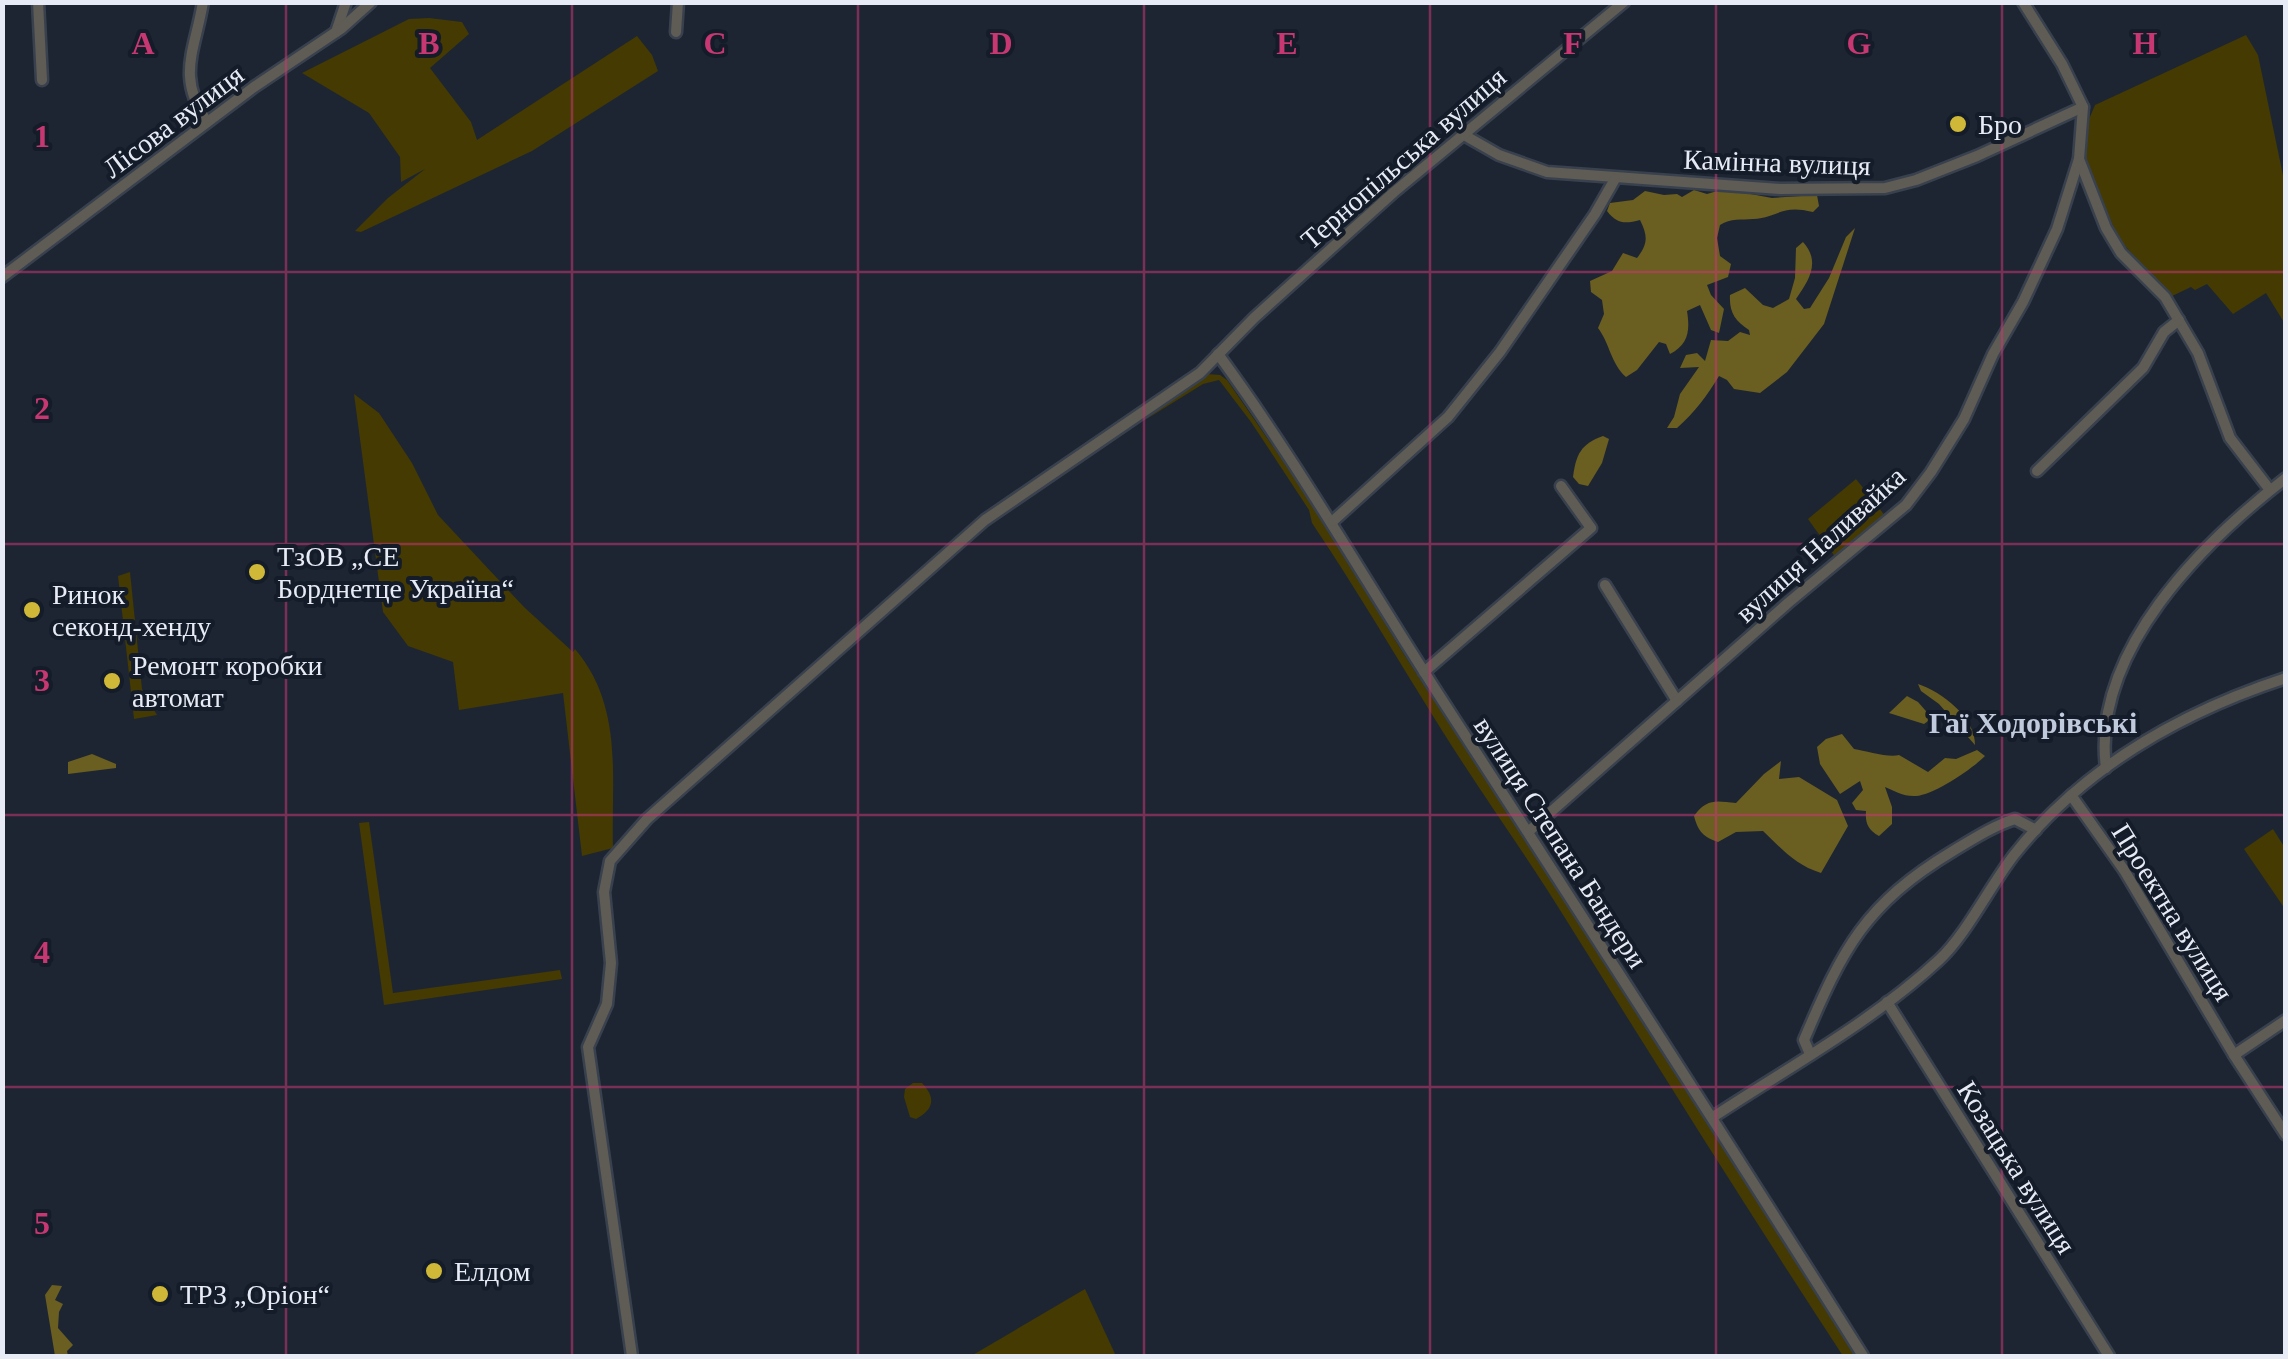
<svg xmlns="http://www.w3.org/2000/svg" width="2288" height="1359" font-family="Georgia,serif">
<style>
.green{fill:#443a02}
.forest{fill:#6a5e20}
.lines{fill:none;stroke-linecap:round;stroke-linejoin:round}
.minor-casing{stroke:#39414e;stroke-width:15}
.minor{stroke:#5e5c54;stroke-width:10}
.grid{fill:none;stroke:#c73872;stroke-width:2.5;stroke-opacity:0.55}
.poi-dot{fill:#cfb837;stroke:#141b29;stroke-width:4}
.labels{text-anchor:middle;stroke-width:8;stroke-linejoin:round;paint-order:stroke}
.street-label{font-size:28px;fill:#e6ebf5;stroke:#141b29}
.poi-label{font-size:28px;fill:#e6ebf5;stroke:#141b29;text-anchor:start}
.neighbourhood-label{font-size:30px;font-weight:bold;fill:#c0cadd;stroke:#141b29}
.grid-label{font-size:32px;text-anchor:middle;font-weight:bold;fill:#c73872;stroke:#141b29;stroke-width:8;stroke-linejoin:round;paint-order:stroke}
</style>
<rect width="100%" height="100%" fill="#1d2533"/>
<!-- green -->
<g class="green">
<path d="M429,18L462,22L469,34L430,68L471,122L477,140L637,36L652,55L658,71L532,151L361,232L355,231L388,198L425,169L401,182L400,157L369,113L302,73L409,19Z"/>
<path d="M2246,35L2258,55L2285,185V324L2266,293L2233,314L2207,284L2195,290L2191,287L2170,297L2119,239L2090,173L2084,157L2087,124L2095,105Z"/>
<path d="M1207,374L1220,375L1227,380L1303,490L1405,656L1746,1178L1858,1356H1843C1750,1214 1660,1070 1570,926C1529,859 1483,796 1441,729C1398,660 1357,590 1312,523L1309,510L1251,422L1219,380L1203,384L1145,420Z"/>
<path d="M354,394L379,413L412,463L438,515L524,607L573,652L575,649C624,707 611,777 613,848L582,856L563,693L459,710L453,662L408,646L383,612Z"/>
<path d="M1856,479L1886,517L1836,558L1808,519Z"/>
<path d="M130,572L142,689L157,715L134,719L118,576Z"/>
<path d="M369,822L393,993L560,970L562,979L384,1005L359,823Z"/>
<path d="M2273,829L2285,848V904L2283,906L2244,849Z"/>
<path d="M913,1083H922C936,1098 934,1109 916,1119L910,1117L904,1097L905,1089Z"/>
<path d="M1085,1289L1116,1356H971Z"/>
</g>
<!-- forest -->
<g class="forest">
<path d="M1724,189L1772,198L1817,195L1819,206L1813,212C1781,204 1780,217 1753,219C1741,220 1731,218 1720,225L1717,238L1720,256L1731,264L1728,277L1707,285L1711,295L1724,309L1719,333L1711,330L1700,305L1687,311C1690,330 1689,344 1670,354L1666,344L1659,342L1637,370L1626,377C1611,364 1610,344 1598,328L1604,314L1602,300L1591,292L1590,281L1612,271L1623,253L1637,258C1648,244 1648,236 1640,220C1625,224 1617,224 1607,211L1610,203L1633,200L1645,191L1664,195L1677,194L1682,197L1694,190L1707,194Z"/>
<path d="M1855,228L1824,324L1787,372L1760,393L1734,389L1727,380L1719,376C1707,396 1695,412 1677,428H1667L1674,417L1680,394L1699,367L1680,368L1686,355L1697,353L1705,361L1711,340L1728,341L1740,332L1750,335L1749,330C1735,321 1729,312 1730,295L1745,288L1763,305L1773,308L1789,299L1795,278L1796,248L1803,242C1821,262 1809,280 1796,299L1804,309L1810,308L1829,278L1846,237Z"/>
<path d="M1603,436L1609,439L1602,463L1588,486L1579,484L1573,477C1576,454 1581,444 1603,436Z"/>
<path d="M1918,684C1942,692 1976,718 1975,745L1939,704L1921,691Z"/>
<path d="M1907,696L1918,702L1932,718L1924,724L1889,713Z"/>
<path d="M1842,734L1854,749C1866,751 1889,758 1899,755L1928,772L1945,758L1956,759L1977,750L1985,756C1972,769 1934,795 1916,796C1904,797 1895,791 1885,787L1892,807V824L1879,836C1868,830 1865,823 1866,811L1856,810L1852,803L1863,790L1860,781L1840,794L1820,764L1817,747L1826,739Z"/>
<path d="M92,754L116,764V768L68,774V762Z"/>
<path d="M1781,761L1779,779L1799,777L1837,800L1848,826L1821,873C1795,865 1782,849 1763,831L1736,832L1718,842C1703,837 1698,831 1694,816C1707,798 1716,801 1736,803L1764,774Z"/>
<path d="M52,1285L62,1286L55,1300L63,1304L59,1312L58,1328L73,1345L67,1351L68,1356H55L45,1295Z"/>
</g>
<g class="lines">
<defs>
<g id="minor">
<path d="M38,2L42,80"/>
<path d="M203,2C195,51 176,76 207,122"/>
<path d="M336,32L346,2"/>
<path d="M676,32L678,2"/>
<path d="M1464,135L1499,155L1547,172L1780,189L1885,188L1916,180L1977,156L2083,107"/>
<path d="M2079,159L2106,228L2121,253L2165,297L2198,353L2230,438L2270,490"/>
<path d="M2,277L254,87L342,28L371,2"/>
<path d="M1218,354C1298,463 1364,579 1437,692C1580,913 1723,1133 1863,1356"/>
<path d="M2037,471L2143,368L2164,332L2179,320"/>
<path d="M1333,521L1448,417L1500,352L1595,214L1615,179"/>
<path d="M1605,585L1677,701"/>
<path d="M1424,672L1591,528L1561,486"/>
<path d="M2106,768C2091,652 2203,542 2286,478"/>
<path d="M2071,795L2124,870L2234,1055"/>
<path d="M1528,832L1788,603L1906,505L1931,472L1964,419L1993,354L2023,302L2057,229L2079,159L2083,107L2062,64L2023,2"/>
<path d="M1887,1002L2109,1356"/>
<path d="M2286,1020L2234,1055L2286,1135"/>
<path d="M1810,1054L1804,1040C1843,948 1865,904 1953,851C1973,839 1993,826 2015,819L2036,830"/>
<path d="M1713,1117C1789,1067 1872,1022 1939,960C1966,935 1990,886 2014,855C2083,768 2182,712 2286,678"/>
<path d="M632,1356L588,1047L607,1004L611,963L604,892L610,861L647,819L985,520L1200,373L1254,318L1394,192L1624,2"/>
</g>
</defs>
<!-- minor casing -->
<use href="#minor" class="minor-casing"/>
<!-- minor -->
<use href="#minor" class="minor"/>
</g>
<!-- grid -->
<path class="grid" d="M286,2V1356M572,2V1356M858,2V1356M1144,2V1356M1430,2V1356M1716,2V1356M2002,2V1356M2,272H2286M2,544H2286M2,815H2286M2,1087H2286"/>
<!-- markers -->
<g class="poi-dot">
<circle cx="1958" cy="124" r="10"/>
<circle cx="257" cy="572" r="10"/>
<circle cx="32" cy="610" r="10"/>
<circle cx="112" cy="681" r="10"/>
<circle cx="434" cy="1271" r="10"/>
<circle cx="160" cy="1294" r="10"/>
</g>
<g class="labels">
<!-- street labels -->
<g class="street-label">
<text transform="translate(173 121) rotate(-37)" y="10">Лісова вулиця</text>
<text transform="translate(1403 158) rotate(-41)" y="10">Тернопільська вулиця</text>
<text transform="translate(1777 162) rotate(2)" y="10">Камінна вулиця</text>
<text transform="translate(1820 544) rotate(-42)" y="10">вулиця Наливайка</text>
<text transform="translate(1561 842) rotate(57)" y="10">вулиця Степана Бандери</text>
<text transform="translate(2173 912) rotate(58)" y="10">Проектна вулиця</text>
<text transform="translate(2017 1167) rotate(58)" y="10">Козацька вулиця</text>
</g>
<!-- poi labels -->
<g class="poi-label">
<text x="1978" y="134">Бро</text>
<text x="277" y="566">ТзОВ „СЕ<tspan x="277" dy="32">Борднетце Україна“</tspan></text>
<text x="52" y="604">Ринок<tspan x="52" dy="32">секонд-хенду</tspan></text>
<text x="132" y="675">Ремонт коробки<tspan x="132" dy="32">автомат</tspan></text>
<text x="454" y="1281">Елдом</text>
<text x="180" y="1304">ТРЗ „Оріон“</text>
</g>
<!-- neighbourhood labels -->
<g class="neighbourhood-label">
<text x="2033" y="733">Гаї Ходорівські</text>
</g>
</g>
<g class="grid-label">
<text x="143" y="54">A</text>
<text x="429" y="54">B</text>
<text x="715" y="54">C</text>
<text x="1001" y="54">D</text>
<text x="1287" y="54">E</text>
<text x="1573" y="54">F</text>
<text x="1859" y="54">G</text>
<text x="2145" y="54">H</text>
<text x="42" y="147">1</text>
<text x="42" y="419">2</text>
<text x="42" y="691">3</text>
<text x="42" y="963">4</text>
<text x="42" y="1234">5</text>
</g>
<!-- border -->
<rect width="2288" height="1359" fill="none" stroke="#e6ebf5" stroke-width="10"/>
</svg>
